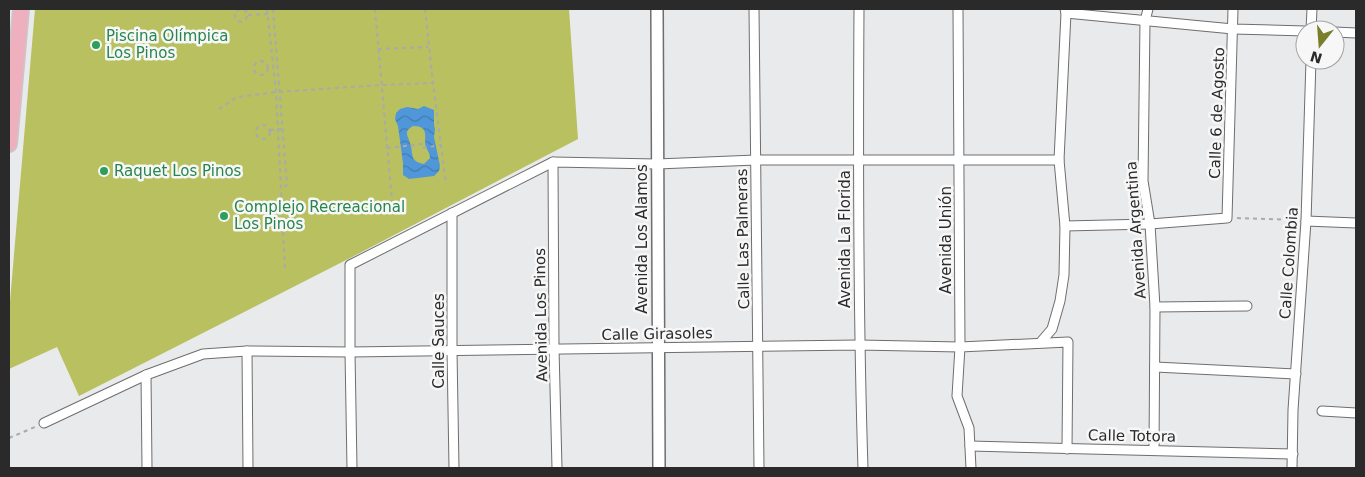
<svg xmlns="http://www.w3.org/2000/svg" width="1365" height="477" font-family="'DejaVu Sans',sans-serif">
<style>
.park{fill:#b8c05f}
.water{fill:url(#water-waves);fill-rule:evenodd}
.lines{fill:none;stroke-linecap:round;stroke-linejoin:round}
.minor-casing{stroke:#6e6e6f;stroke-width:11}
.tertiary-casing{stroke:#6e6e6f;stroke-width:14}
.primary-casing{stroke:#c8c8c8;stroke-width:18}
.path{stroke:#a9aaab;stroke-width:2;stroke-dasharray:4 4;stroke-linecap:butt}
.minor{stroke:#fff;stroke-width:9}
.tertiary{stroke:#fff;stroke-width:11}
.primary{stroke:#eeb0be;stroke-width:15}
.leisure-dot{fill:#2e9e5b;stroke:#f7f7f8;stroke-width:2}
.labels{text-anchor:middle;stroke-width:5;stroke-linejoin:round;paint-order:stroke}
.leisure-label{font-size:15px;fill:#27864d;stroke:#f7f7f8;text-anchor:start}
.street-label{font-size:15px;fill:#2a2a2b;stroke:#f7f7f8}
</style>
<defs>
<pattern id="water-waves" width="16" height="10" patternUnits="userSpaceOnUse" patternTransform="scale(1.25)"><rect width="16" height="10" fill="#5097d9"/><path d="M0 5q4-4 8 0t8 0" fill="none" stroke="#437bb0"/></pattern>
</defs>
<rect width="100%" height="100%" fill="#e9eaeb"/>
<!-- park -->
<path class="park" d="M35,9H569L578,139L354,256L79,396L57,347L9,369V313Z"/>
<!-- water -->
<path class="water" d="M424,106L434,110V125L435,129L434,137L440,166L439,171L434,176L409,179L403,175V163L398,126L395,119L396,113L400,109L407,107L418,109ZM413,126C431,126 423,139 426,147C428,152 430,153 430,158L424,164C409,161 414,155 410,143C408,135 403,132 413,126Z"/>
<g class="lines">
<defs>
<g id="minor">
<path d="M754,9L759,468"/>
<path d="M859,9C858,162 858,315 863,468"/>
<path d="M958,9L960,347L957,396L969,428L971,468"/>
<path d="M1065,9L1066,13L1233,29L1305,31"/>
<path d="M1148,9L1145,21L1143,181L1150,224L1155,307L1154,450"/>
<path d="M1311,30L1312,9"/>
<path d="M1335,32L1356,33"/>
<path d="M553,162L554,348L557,468"/>
<path d="M452,213V351L454,468"/>
<path d="M1306,221L1356,223"/>
<path d="M1065,226L1150,224L1227,218L1233,9"/>
<path d="M1155,307L1247,306"/>
<path d="M1040,343L1052,329L1060,301L1064,275L1065,226L1059,160L1066,13"/>
<path d="M247,351L248,468"/>
<path d="M1155,367L1296,374"/>
<path d="M146,375L147,468"/>
<path d="M1322,411L1356,413"/>
<path d="M44,423L146,375L203,354L247,351L350,352L859,345L960,347L1068,342L1067,449"/>
<path d="M970,446L1293,454"/>
<path d="M352,468L350,352V265L553,162L657,164L756,160H1059"/>
<path d="M1292,468L1293,410L1306,221L1311,60"/>
</g>
<path id="tertiary" d="M657,9L659,468"/>
<path id="primary" d="M9,144L21,9"/>
</defs>
<!-- minor casing -->
<use href="#minor" class="minor-casing"/>
<!-- tertiary casing -->
<use href="#tertiary" class="tertiary-casing"/>
<!-- primary casing -->
<use href="#primary" class="primary-casing"/>
<!-- path -->
<g class="path">
<path d="M240,9L235,12C234,17 236,21 241,22L246,19L248,15L246,11L241,9"/>
<path d="M267,9L276,92L285,269"/>
<path d="M273,9L287,185L282,188"/>
<path d="M375,9L393,212"/>
<path d="M425,9L433,83L446,184"/>
<path d="M248,15L268,14"/>
<path d="M378,49L428,47"/>
<circle cx="261" cy="68" r="7"/>
<path d="M219,109L237,97L276,92L381,85L433,83"/>
<circle cx="263" cy="132" r="7"/>
<path d="M270,130L283,129"/>
<path d="M387,148L422,144V148L441,145"/>
<path d="M1237,218L1297,220"/>
<path d="M9,438L35,427"/>
</g>
<!-- minor -->
<use href="#minor" class="minor"/>
<!-- tertiary -->
<use href="#tertiary" class="tertiary"/>
<!-- primary -->
<use href="#primary" class="primary"/>
</g>
<!-- markers -->
<g class="leisure-dot">
<circle cx="96" cy="45" r="5"/>
<circle cx="104" cy="171" r="5"/>
<circle cx="224" cy="216" r="5"/>
</g>
<g class="labels">
<!-- leisure labels -->
<g class="leisure-label">
<text x="106" y="41">Piscina Olímpica<tspan x="106" dy="17">Los Pinos</tspan></text>
<text x="114" y="176">Raquet Los Pinos</text>
<text x="234" y="212">Complejo Recreacional<tspan x="234" dy="17">Los Pinos</tspan></text>
</g>
<!-- street labels -->
<g class="street-label">
<text transform="translate(1217 113) rotate(-88)" y="5">Calle 6 de Agosto</text>
<text transform="translate(1136 230) rotate(-94)" y="5">Avenida Argentina</text>
<text transform="translate(642 239) rotate(-90)" y="5">Avenida Los Alamos</text>
<text transform="translate(743 239) rotate(-91)" y="5">Calle Las Palmeras</text>
<text transform="translate(845 239) rotate(-90)" y="5">Avenida La Florida</text>
<text transform="translate(946 240) rotate(-90)" y="5">Avenida Unión</text>
<text transform="translate(1289 263) rotate(-86)" y="5">Calle Colombia</text>
<text transform="translate(541 315) rotate(-91)" y="5">Avenida Los Pinos</text>
<text transform="translate(657 334) rotate(-1)" y="5">Calle Girasoles</text>
<text transform="translate(439 341) rotate(-90)" y="5">Calle Sauces</text>
<text transform="translate(1132 436) rotate(1)" y="5">Calle Totora</text>
</g>
</g>
<!-- border -->
<rect width="1365" height="477" fill="none" stroke="#2a2a2b" stroke-width="20"/>
<!-- north arrow -->
<g transform="translate(1320 45) rotate(197)"><circle r="24" fill="#f7f7f8" stroke="#a5a5a6"/>
<path d="M0-4L9 19L0 12L-9 19Z" fill="#7a7e28"/>
<text y="-8" font-size="14" font-weight="bold" text-anchor="middle" fill="#2a2a2b">N</text>
</g>
</svg>
